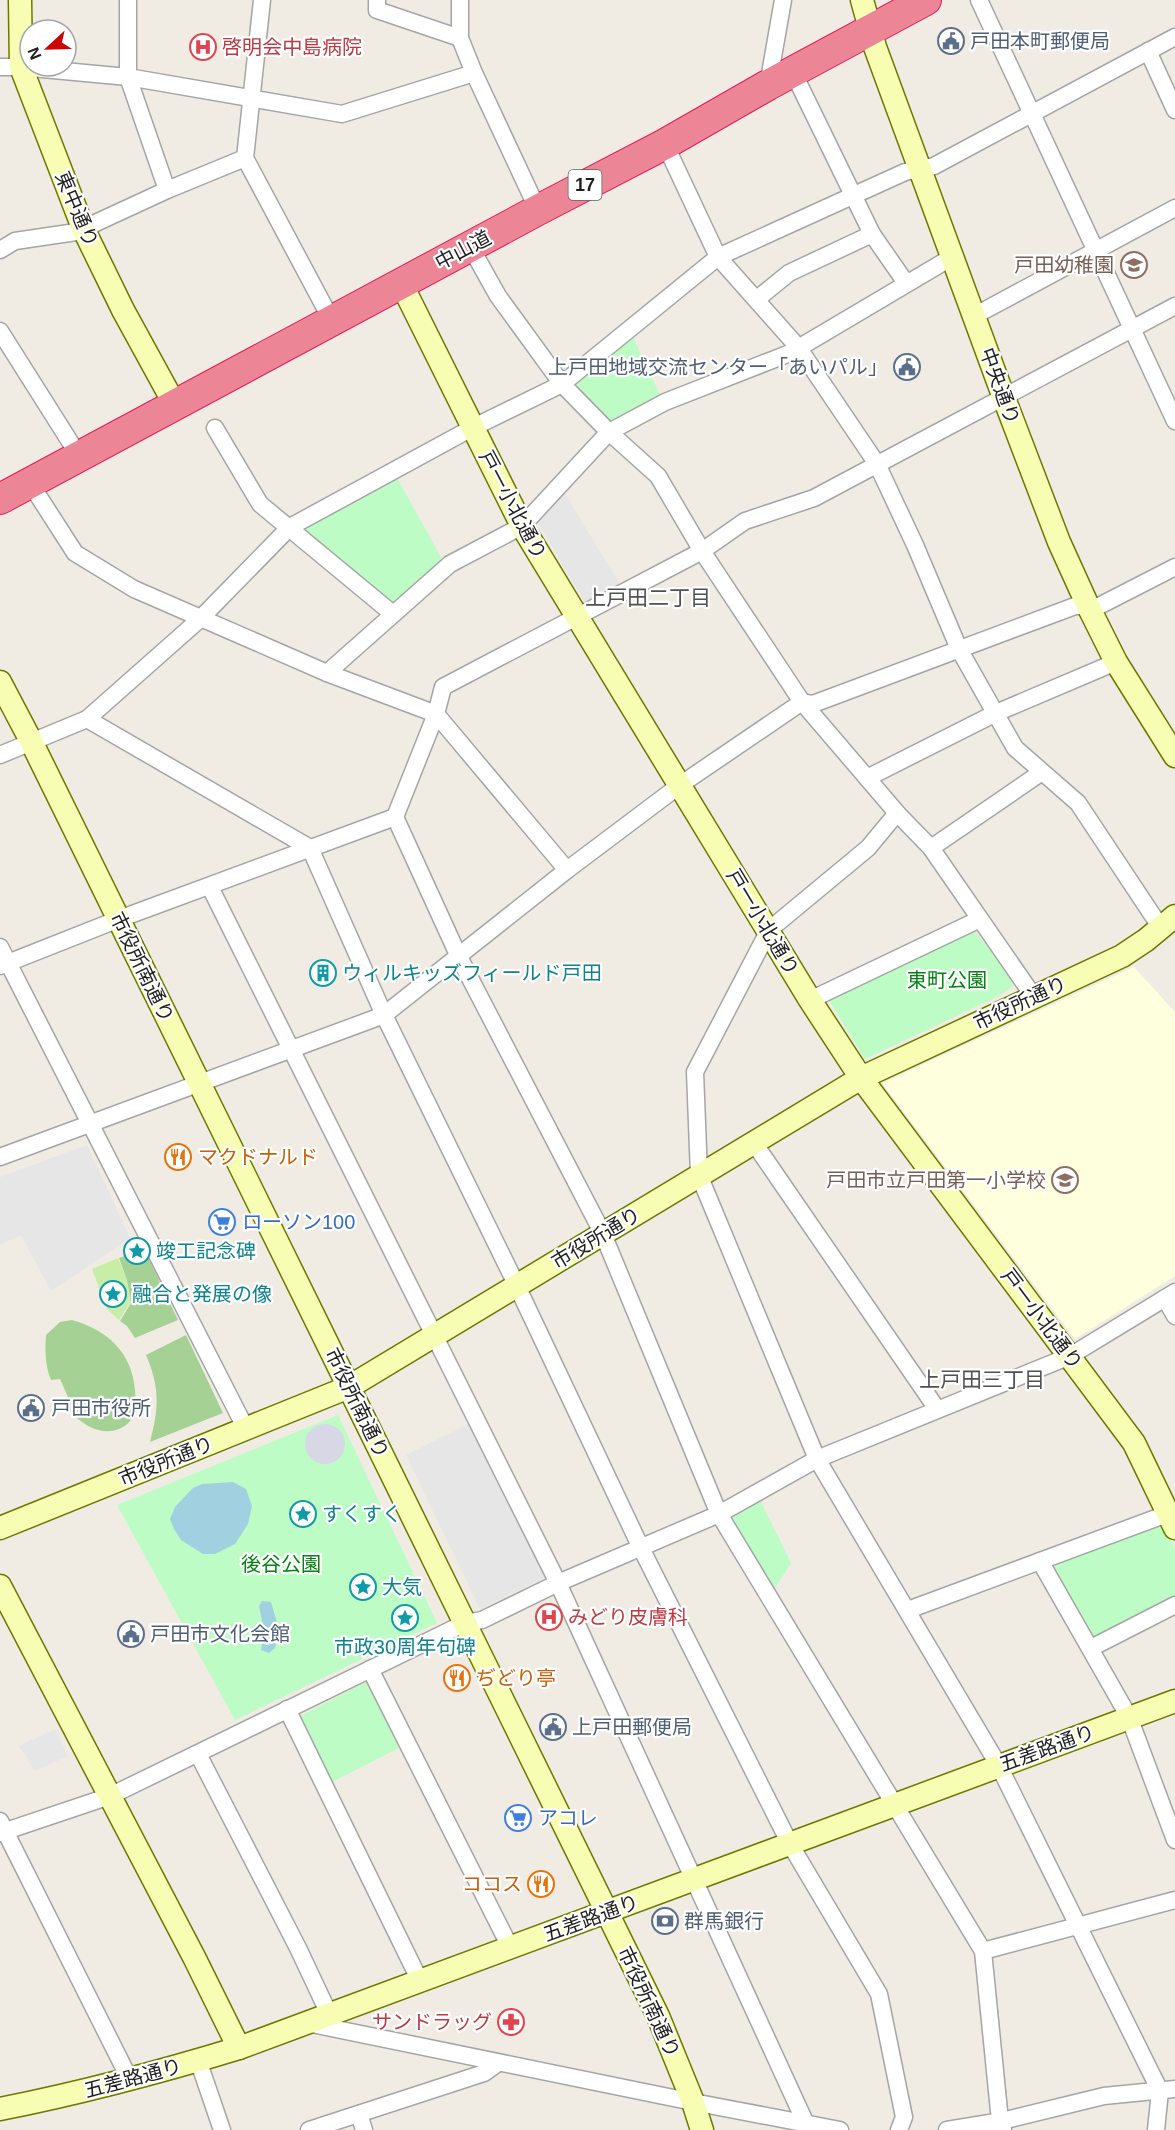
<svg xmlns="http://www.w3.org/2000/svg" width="1175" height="2130" font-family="Arial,'Noto Sans JP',sans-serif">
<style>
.education{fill:#feffdd}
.grass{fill:#c7eda6}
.forest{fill:#a6d195}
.park{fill:#bdfcc4}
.parking{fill:#e6e6e6}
.plaza{fill:#d8d7e5}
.water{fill:#a1d0e0}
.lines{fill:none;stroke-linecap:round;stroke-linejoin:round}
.street-casing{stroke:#a5a5a5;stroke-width:19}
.secondary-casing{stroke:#6a7a00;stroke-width:25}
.highway-casing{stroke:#e41a5a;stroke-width:32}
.street{stroke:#fff;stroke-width:16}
.secondary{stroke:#f8fdb4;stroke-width:22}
.highway{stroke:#ec8697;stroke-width:30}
.labels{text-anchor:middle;stroke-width:4.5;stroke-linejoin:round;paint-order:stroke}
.shield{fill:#fff;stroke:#626262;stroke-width:1.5}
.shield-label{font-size:18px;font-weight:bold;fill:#1e1e1e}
.service-label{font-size:20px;fill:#4e5e75;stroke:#fff;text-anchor:start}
.health-label{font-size:20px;fill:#be3a42;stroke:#fff;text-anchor:start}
.street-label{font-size:20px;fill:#1e1e1e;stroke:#fff}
.education-label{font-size:20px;fill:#785e54;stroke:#fff;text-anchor:end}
.culture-label{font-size:20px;fill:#0d838f;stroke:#fff;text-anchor:start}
.park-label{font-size:20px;fill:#058312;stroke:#fff}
.food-label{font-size:20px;fill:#c56008;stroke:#fff;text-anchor:start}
.shop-label{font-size:20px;fill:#366cbe;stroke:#fff;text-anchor:start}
.neighbourhood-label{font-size:21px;fill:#515151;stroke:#fff}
</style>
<rect width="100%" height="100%" fill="#f0ece3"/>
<!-- education -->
<path class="education" d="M1134,967L1175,1012V1276L1075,1339L882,1083Z"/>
<!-- grass -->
<path class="grass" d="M118,1258L127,1280L130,1303L119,1320L107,1309L92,1269Z"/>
<!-- forest -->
<g class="forest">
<path d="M144,1249L178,1320L135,1338L127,1326L120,1321L131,1303L127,1280L119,1258Z"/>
<path d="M72,1320C107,1330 132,1352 135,1390C136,1400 135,1412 130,1421C127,1425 123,1427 119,1429C96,1438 73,1418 62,1400L68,1397L60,1379L51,1380C45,1366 45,1350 46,1335L60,1322Z"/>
<path d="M186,1335L223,1413L150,1442C159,1408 160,1388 146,1355Z"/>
</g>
<!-- park -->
<g class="park">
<path d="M633,337L662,399L610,423L575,382Z"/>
<path d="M396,476L443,561L393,605L299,527Z"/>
<path d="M972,928L1017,983L999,996L865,1059L827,997Z"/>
<path d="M338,1415L437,1623L235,1720L117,1505Z"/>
<path d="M760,1500L791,1563L773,1591L727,1514Z"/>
<path d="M1163,1524L1175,1549V1600L1092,1643L1048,1564Z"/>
<path d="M367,1682L399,1748L330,1783L296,1718Z"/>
</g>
<!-- parking -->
<g class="parking">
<path d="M564,492L622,588L586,604L538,523Z"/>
<path d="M87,1145L130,1238L51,1291L21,1235L0,1245V1177Z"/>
<path d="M469,1424L546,1577L480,1609L406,1455Z"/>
<path d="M55,1729L68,1756L35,1771L19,1746Z"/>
</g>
<!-- plaza -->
<circle class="plaza" cx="325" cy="1444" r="20"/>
<!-- water -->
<g class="water">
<path d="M233,1482L246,1489L252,1506L248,1524L235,1544L215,1554H203L181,1540L174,1529L170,1519L175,1507L193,1488L202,1484Z"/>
<path d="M262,1601L271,1602L278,1626L275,1648L269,1653L261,1650L264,1631L259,1606Z"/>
</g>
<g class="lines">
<defs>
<g id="street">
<path d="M128,0V77L167,190"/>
<path d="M262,0L245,158L332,321"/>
<path d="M377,0V10L460,38"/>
<path d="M460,0V38L474,73L538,210"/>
<path d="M979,0L1175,421"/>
<path d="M1148,51L1175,110"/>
<path d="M0,67H21L128,77L342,114L474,73"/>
<path d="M793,72L872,234L906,283"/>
<path d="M768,85L783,0"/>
<path d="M665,144L718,257L798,347L877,464L915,545L959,649L1015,748L1078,803L1161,928"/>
<path d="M470,246L498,296L562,384L609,432L658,476L702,551L802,702L897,813L931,848L1034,997"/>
<path d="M0,250L15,241L76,232L167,190L245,158"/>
<path d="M757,299L789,273L872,234"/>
<path d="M974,316L1175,208"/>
<path d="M0,331L79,456"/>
<path d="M215,428L260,504L393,614"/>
<path d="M30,483L75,553L134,589L327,673L436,714L567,870"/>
<path d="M327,673L450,564L522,526L609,432L665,402L790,353L952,257"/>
<path d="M87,719L310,848L384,1015L517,1286L641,1548L790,1844L879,1994L904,2117L899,2130"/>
<path d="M0,755L87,719L200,619L290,527L472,428L562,384L718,257L905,172L934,166L1175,37"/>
<path d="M867,778L996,713L1116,662"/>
<path d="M897,813L868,848L769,930L695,1072L699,1175L817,1459L999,1766L1160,2091L1156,2130"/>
<path d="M395,817L459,957L603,1234L719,1514L983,1951L999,2111L1003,2130"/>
<path d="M931,848L1042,772"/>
<path d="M210,887L558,1583L806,2124"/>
<path d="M0,947L246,1429"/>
<path d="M0,966L119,919L395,817L436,714L443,687L702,551L745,521L814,498L1175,306"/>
<path d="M810,1000L980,919"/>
<path d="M754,1143L937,1409"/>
<path d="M0,1157L384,1015L567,870L680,785L802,702L813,704L1075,606H1099L1175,567"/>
<path d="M1165,1298L1175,1316"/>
<path d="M1040,1561L1129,1717L1175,1840"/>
<path d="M908,1610L1175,1511"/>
<path d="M1091,1648L1175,1605"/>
<path d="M370,1669L510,1947"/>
<path d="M287,1709L420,1981"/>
<path d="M198,1754L298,1948L329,2014"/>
<path d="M0,1821L130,2080"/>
<path d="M0,1833L110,1796L465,1623L482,1620L558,1583L719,1514L817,1459L1070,1356L1175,1292"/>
<path d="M983,1951L1175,1900"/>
<path d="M307,2023L693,2102L840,2130"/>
<path d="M198,2060L222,2130"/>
<path d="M359,2114L364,2130"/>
<path d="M309,2130L484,2073L498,2063"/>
<path d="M947,2130L1002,2121L1104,2096L1175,2089"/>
</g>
<g id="secondary">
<path d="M20,0L21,67L83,228L123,310L175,405"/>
<path d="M862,0L875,47L1004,398L1059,542L1088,606L1116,662L1175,756"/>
<path d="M401,283L522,526L810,1000L861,1078L1134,1443L1175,1528"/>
<path d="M0,682L31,741L658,2016L693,2102L702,2130"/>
<path d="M0,1528L349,1387L861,1078L1122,956L1146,940L1175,916"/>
<path d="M0,1586L195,1959L239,2048"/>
<path d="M0,2109C81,2093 160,2072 239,2048L1175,1701"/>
</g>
<path id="highway" d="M0,499L538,210L665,144L768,85L926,0"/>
</defs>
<!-- street casing -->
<use href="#street" class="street-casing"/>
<!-- secondary casing -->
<use href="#secondary" class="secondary-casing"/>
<!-- highway casing -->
<use href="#highway" class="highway-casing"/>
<!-- street -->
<use href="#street" class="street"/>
<!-- secondary -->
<use href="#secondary" class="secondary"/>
<!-- highway -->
<use href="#highway" class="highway"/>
</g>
<!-- icons -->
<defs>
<symbol id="civic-ring" viewBox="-11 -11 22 22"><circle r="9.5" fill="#fff" stroke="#5c6f8a" stroke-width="1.5"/><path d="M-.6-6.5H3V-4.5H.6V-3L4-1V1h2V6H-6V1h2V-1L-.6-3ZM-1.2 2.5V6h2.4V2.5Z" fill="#5c6f8a"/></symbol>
<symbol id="hospital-ring" viewBox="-11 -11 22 22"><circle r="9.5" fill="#fff" stroke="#e0444e" stroke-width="1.5"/><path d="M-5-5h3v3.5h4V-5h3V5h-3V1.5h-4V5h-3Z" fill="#e0444e"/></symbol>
<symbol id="school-ring" viewBox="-11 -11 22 22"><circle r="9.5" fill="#fff" stroke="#8d6e63" stroke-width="1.5"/><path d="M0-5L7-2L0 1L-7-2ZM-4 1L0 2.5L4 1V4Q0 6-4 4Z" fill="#8d6e63"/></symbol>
<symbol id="building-ring" viewBox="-11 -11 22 22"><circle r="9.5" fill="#fff" stroke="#0f9aa8" stroke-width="1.5"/><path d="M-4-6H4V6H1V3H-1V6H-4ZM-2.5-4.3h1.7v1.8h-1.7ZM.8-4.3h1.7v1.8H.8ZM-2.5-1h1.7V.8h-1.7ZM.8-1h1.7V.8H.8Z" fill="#0f9aa8"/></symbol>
<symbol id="restaurant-ring" viewBox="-11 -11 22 22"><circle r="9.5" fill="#fff" stroke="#e8710a" stroke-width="1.5"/><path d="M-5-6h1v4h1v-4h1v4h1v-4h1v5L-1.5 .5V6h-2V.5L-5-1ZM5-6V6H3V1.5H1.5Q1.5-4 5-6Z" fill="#e8710a"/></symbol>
<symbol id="supermarket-ring" viewBox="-11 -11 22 22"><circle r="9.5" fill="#fff" stroke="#3f7fe0" stroke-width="1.5"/><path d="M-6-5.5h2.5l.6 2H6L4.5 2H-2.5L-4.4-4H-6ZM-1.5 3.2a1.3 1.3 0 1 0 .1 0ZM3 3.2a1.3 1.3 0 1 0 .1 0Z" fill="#3f7fe0"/></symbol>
<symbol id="sight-ring" viewBox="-11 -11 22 22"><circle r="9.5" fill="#fff" stroke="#0f9aa8" stroke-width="1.5"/><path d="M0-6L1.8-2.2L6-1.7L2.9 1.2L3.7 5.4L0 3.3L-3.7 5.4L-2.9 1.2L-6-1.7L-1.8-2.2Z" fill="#0f9aa8"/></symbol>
<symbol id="bank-ring" viewBox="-11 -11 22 22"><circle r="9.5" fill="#fff" stroke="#5c6f8a" stroke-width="1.5"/><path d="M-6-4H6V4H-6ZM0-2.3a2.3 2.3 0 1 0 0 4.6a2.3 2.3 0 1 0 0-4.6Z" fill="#5c6f8a"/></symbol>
<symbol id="pharmacy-ring" viewBox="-11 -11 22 22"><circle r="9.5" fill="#fff" stroke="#e0444e" stroke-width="1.5"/><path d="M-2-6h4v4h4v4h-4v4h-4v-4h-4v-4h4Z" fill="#e0444e"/></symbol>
</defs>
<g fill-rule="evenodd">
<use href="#civic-ring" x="936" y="26" width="30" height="30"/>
<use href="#hospital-ring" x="188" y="32" width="30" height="30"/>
<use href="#school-ring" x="1119" y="250" width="30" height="30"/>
<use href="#civic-ring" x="892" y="352" width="30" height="30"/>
<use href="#building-ring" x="308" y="958" width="30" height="30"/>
<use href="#restaurant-ring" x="163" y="1142" width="30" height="30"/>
<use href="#school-ring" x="1050" y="1165" width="30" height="30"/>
<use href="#supermarket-ring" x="207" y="1207" width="30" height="30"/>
<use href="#sight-ring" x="122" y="1236" width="30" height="30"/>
<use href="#sight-ring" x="98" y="1279" width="30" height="30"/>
<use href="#civic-ring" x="16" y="1393" width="30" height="30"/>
<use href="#sight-ring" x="288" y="1499" width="30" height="30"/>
<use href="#sight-ring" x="348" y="1572" width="30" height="30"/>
<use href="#hospital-ring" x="534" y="1602" width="30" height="30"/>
<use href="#sight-ring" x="390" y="1603" width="30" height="30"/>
<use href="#civic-ring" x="116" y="1619" width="30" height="30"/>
<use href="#restaurant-ring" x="442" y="1663" width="30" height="30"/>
<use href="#civic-ring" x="538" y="1712" width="30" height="30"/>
<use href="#supermarket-ring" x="503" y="1803" width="30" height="30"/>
<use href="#restaurant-ring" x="526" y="1869" width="30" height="30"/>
<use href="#bank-ring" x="650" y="1906" width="30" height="30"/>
<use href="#pharmacy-ring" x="496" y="2007" width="30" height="30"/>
</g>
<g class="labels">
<!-- shield labels -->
<rect class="shield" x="568.5" y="170" width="33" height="30" rx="4.5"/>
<g class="shield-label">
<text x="585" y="191">17</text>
</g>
<!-- service labels -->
<g class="service-label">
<text x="970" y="48">戸田本町郵便局</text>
<text x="888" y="374" text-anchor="end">上戸田地域交流センター「あいパル」</text>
<text x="51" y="1415">戸田市役所</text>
<text x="150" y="1641">戸田市文化会館</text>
<text x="572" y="1734">上戸田郵便局</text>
<text x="684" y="1928">群馬銀行</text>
</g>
<!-- health labels -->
<g class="health-label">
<text x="222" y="54">啓明会中島病院</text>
<text x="568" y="1624">みどり皮膚科</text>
<text x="492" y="2029" text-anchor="end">サンドラッグ</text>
</g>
<!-- street labels -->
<g class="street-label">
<text transform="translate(77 209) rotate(67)" y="7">東中通り</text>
<text transform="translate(463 250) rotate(-28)" y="7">中山道</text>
<text transform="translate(1000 386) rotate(70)" y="7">中央通り</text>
<text transform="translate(513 505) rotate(62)" y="7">戸一小北通り</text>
<text transform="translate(763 922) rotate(59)" y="7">戸一小北通り</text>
<text transform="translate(142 967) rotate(64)" y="7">市役所南通り</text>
<text transform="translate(1020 1003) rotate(-25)" y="7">市役所通り</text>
<text transform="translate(596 1238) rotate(-31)" y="7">市役所通り</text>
<text transform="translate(1042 1319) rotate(53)" y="7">戸一小北通り</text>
<text transform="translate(357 1403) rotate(64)" y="7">市役所南通り</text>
<text transform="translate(166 1461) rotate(-22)" y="7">市役所通り</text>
<text transform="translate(1047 1748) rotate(-20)" y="7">五差路通り</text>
<text transform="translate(591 1918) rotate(-20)" y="7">五差路通り</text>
<text transform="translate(649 2002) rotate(65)" y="7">市役所南通り</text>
<text transform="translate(133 2078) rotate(-15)" y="7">五差路通り</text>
</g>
<!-- education labels -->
<g class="education-label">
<text x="1114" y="272">戸田幼稚園</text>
<text x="1046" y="1187">戸田市立戸田第一小学校</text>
</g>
<!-- culture labels -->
<g class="culture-label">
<text x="342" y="980">ウィルキッズフィールド戸田</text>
<text x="156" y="1258">竣工記念碑</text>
<text x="132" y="1301">融合と発展の像</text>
<text x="322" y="1521">すくすく</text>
<text x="382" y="1594">大気</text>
<text x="405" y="1654" text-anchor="middle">市政30周年句碑</text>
</g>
<!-- park labels -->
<g class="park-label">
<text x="947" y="987">東町公園</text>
<text x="281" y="1571">後谷公園</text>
</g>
<!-- food labels -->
<g class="food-label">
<text x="198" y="1164">マクドナルド</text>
<text x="476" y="1685">ぢどり亭</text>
<text x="522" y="1891" text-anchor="end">ココス</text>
</g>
<!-- shop labels -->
<g class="shop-label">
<text x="242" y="1229">ローソン100</text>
<text x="538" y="1825">アコレ</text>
</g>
<!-- neighbourhood labels -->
<g class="neighbourhood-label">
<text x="648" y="605">上戸田二丁目</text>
<text x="982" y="1387">上戸田三丁目</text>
</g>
</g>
<!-- north arrow -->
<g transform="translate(48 48) rotate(248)"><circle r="28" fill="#ffffff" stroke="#a5a5a5" stroke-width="1.5"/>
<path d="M0-4.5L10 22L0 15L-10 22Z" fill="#cc0500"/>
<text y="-9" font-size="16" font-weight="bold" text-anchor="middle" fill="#1e1e1e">N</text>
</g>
</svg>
